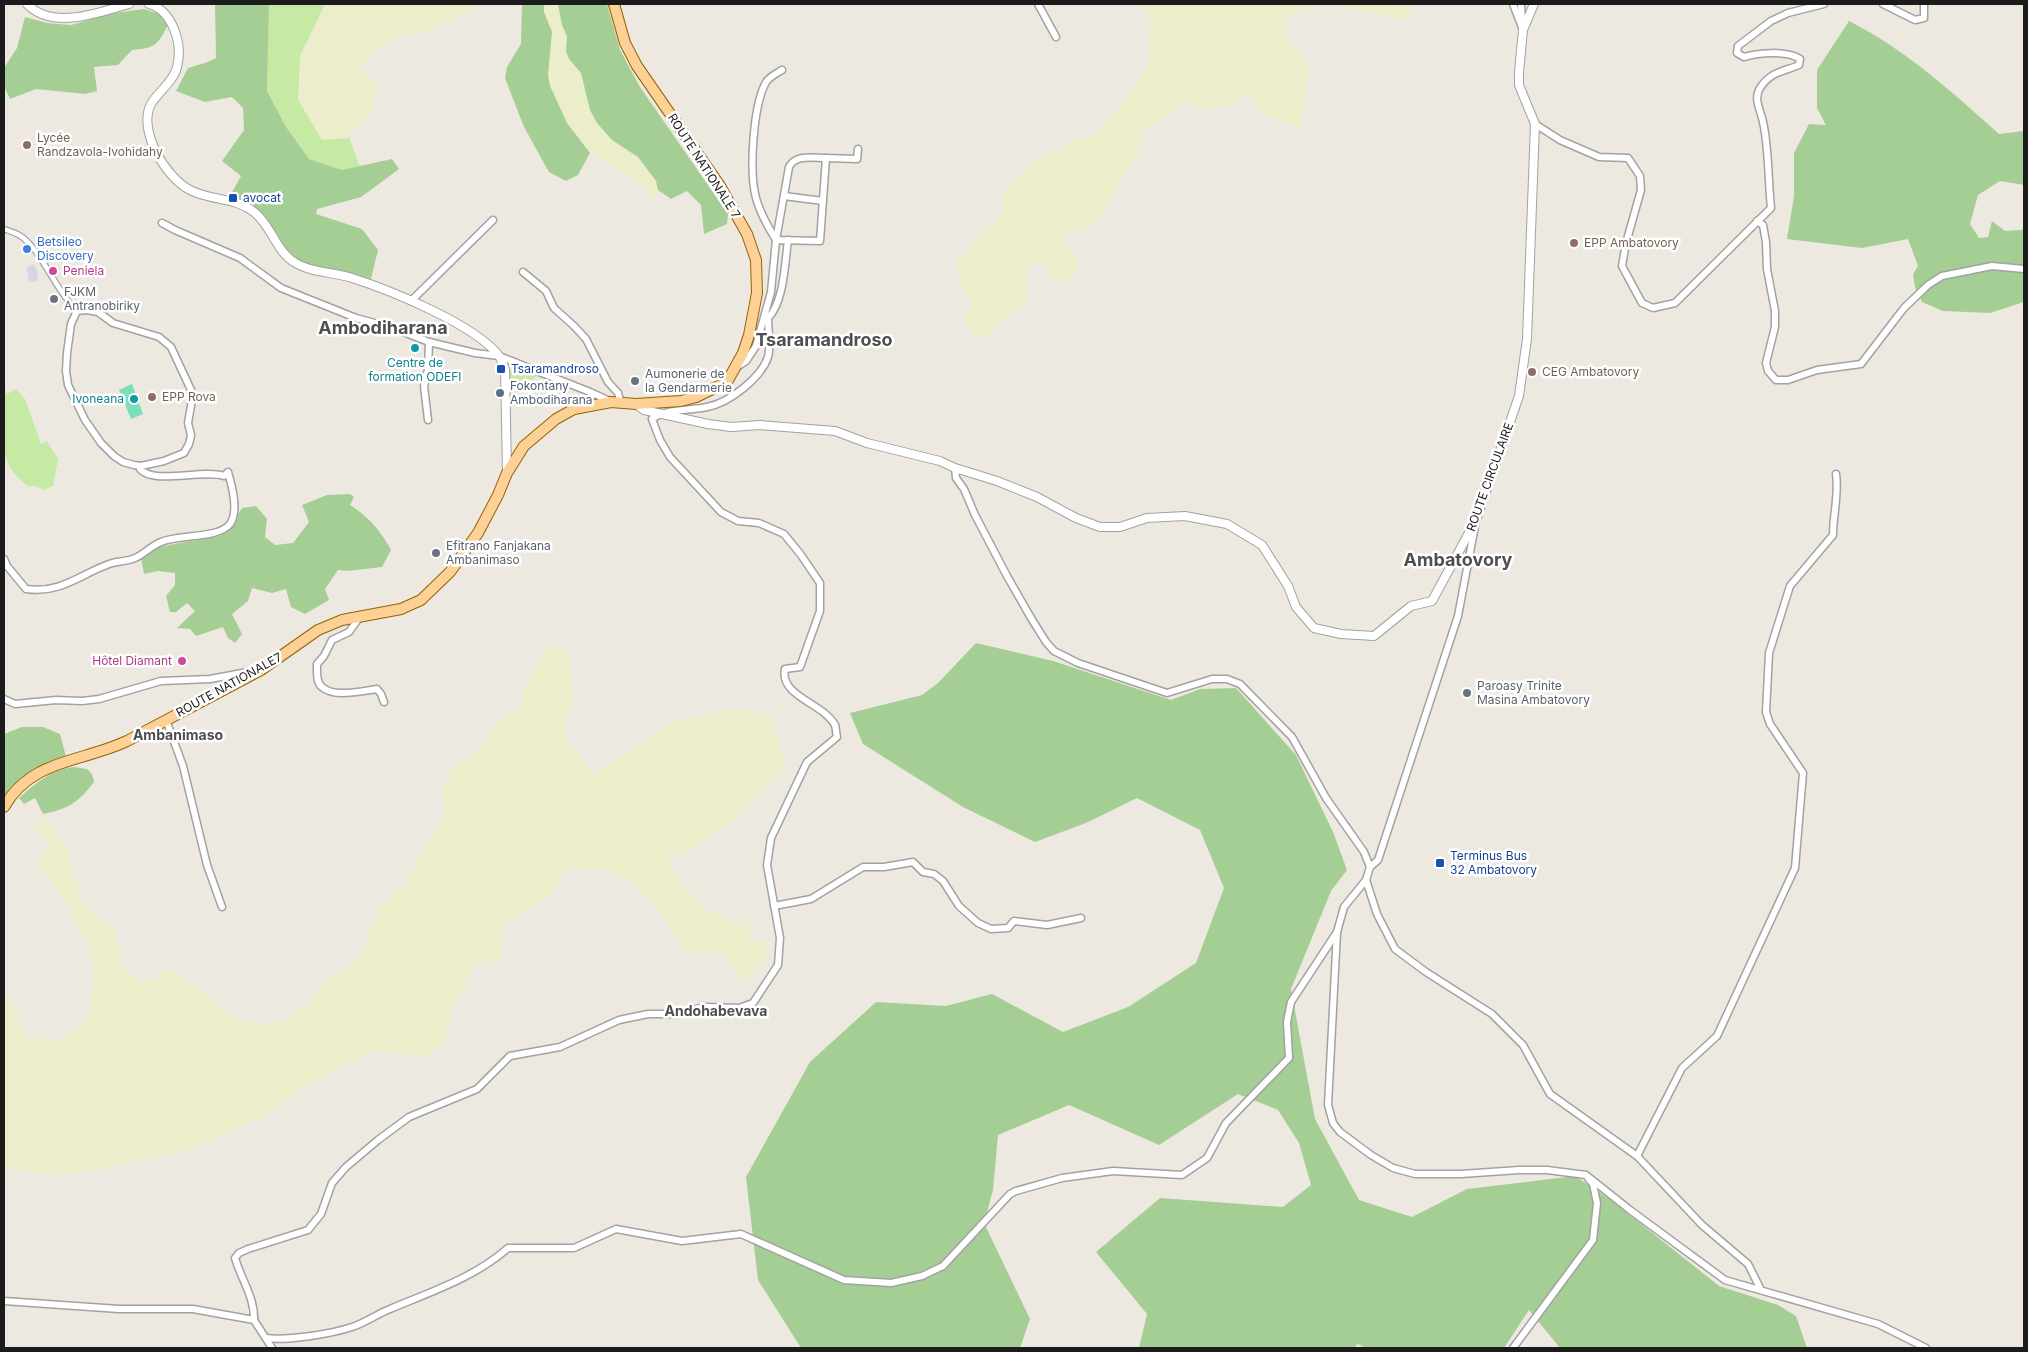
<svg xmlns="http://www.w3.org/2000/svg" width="2028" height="1352" font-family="Inter,sans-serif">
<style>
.farmland{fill:#ebedcb}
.grass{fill:#c6e9a4}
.forest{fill:#a5ce94}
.pitch{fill:#7cdfb9}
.plaza{fill:#d5d5e3}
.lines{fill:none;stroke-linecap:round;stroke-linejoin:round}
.pedestrian-casing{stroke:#a2a2a2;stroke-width:7}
.minor-casing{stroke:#a2a2a2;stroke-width:9}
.tertiary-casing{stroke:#a2a2a2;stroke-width:10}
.primary-casing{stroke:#936200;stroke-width:12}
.pedestrian{stroke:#fff;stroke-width:4.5}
.minor{stroke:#fff;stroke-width:6}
.tertiary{stroke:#fff;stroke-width:8}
.primary{stroke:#fdd196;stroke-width:10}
.education-dot{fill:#8d6e63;stroke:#fff;stroke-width:2}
.transit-dot{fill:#1a4fb4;stroke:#fff;stroke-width:2}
.shop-dot{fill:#3f7fe0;stroke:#fff;stroke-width:2}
.hotel-dot{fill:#d1479c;stroke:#fff;stroke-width:2}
.worship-dot{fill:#6b7280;stroke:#fff;stroke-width:2}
.culture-dot{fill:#0f9aa8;stroke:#fff;stroke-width:2}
.service-dot{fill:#5c6f8a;stroke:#fff;stroke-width:2}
.labels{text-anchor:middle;stroke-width:5;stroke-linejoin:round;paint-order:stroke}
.education-label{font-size:12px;fill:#785e54;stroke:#fff;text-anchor:start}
.street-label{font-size:12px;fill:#1b1b1b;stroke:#fff}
.transit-label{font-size:12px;fill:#164399;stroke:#fff;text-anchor:start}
.shop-label{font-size:12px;fill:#366cbe;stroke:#fff;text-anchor:start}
.hotel-label{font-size:12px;fill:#b23c85;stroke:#fff;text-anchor:start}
.worship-label{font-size:12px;fill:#5b616d;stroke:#fff;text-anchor:start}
.culture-label{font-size:12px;fill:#0d838f;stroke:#fff}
.service-label{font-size:12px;fill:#4e5e75;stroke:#fff;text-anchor:start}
.neighbourhood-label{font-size:14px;font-weight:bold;fill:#4e4e4e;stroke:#fff}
.district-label{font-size:18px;font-weight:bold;fill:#4e4e4e;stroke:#fff}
</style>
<rect width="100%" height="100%" fill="#ede9e1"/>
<!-- farmland -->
<g class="farmland">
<path d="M325,4H484L452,21L430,30L407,34L372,52L359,71L380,83L371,112L349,138L322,140L298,100L300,56Z"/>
<path d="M544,4H558L562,25L567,36L566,42L569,59L581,73L590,110L612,140L638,157L656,181L658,190L655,196H650L641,184L590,153L567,123L550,86L548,75L552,32L544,12Z"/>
<path d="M1145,4H1411L1409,21L1327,4L1300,11L1288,16L1285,35L1302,54L1310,66L1300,128L1258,111L1247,94L1231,105L1199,110L1186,102L1158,122L1146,128L1139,148L1101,218L1081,233L1070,230L1064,242L1079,259L1075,273L1065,283L1051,276L1048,265L1029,263L1025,280L1030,285L1026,306L1007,316L987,335L974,338L962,316L974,304L963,293L956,264L980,235L1002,215L1004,209L1002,206L1001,199L1027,166L1074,141L1099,133L1143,75L1151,57L1148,37L1154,31L1148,17Z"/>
<path d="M560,645L567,650L570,657L574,703L563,727L567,740L594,773L675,721L725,710L749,709L773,717L785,769L734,820L683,856L669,853L673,873L706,909L739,924L747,919L751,941L769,942L764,962L745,980L739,978L721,952L686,953L656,907L636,885L606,870L567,868L551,895L510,920L501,937L502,958L474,965L452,1010L444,1044L424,1057L376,1050L306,1086L260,1118L192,1149L101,1170L56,1175L4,1169V991L27,1037L58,1041L89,1017L94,973L87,946L60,892L36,865L50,845L34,827L46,818L65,842L82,900L92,914L114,927L124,968L142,981L155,980L163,969L187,979L233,1017L262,1024L287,1019L312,1002L321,986L359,960L376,915L389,897L402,889L433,833L445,809L442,789L456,761H466L482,747L502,719L521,705L525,686L546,649Z"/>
</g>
<!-- grass -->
<g class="grass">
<path d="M269,4H325L300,56L298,100L322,140L349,138L360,166L342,170L309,159L286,127L267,91Z"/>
<path d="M514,368L537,376L531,380L530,379L513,392L515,394L510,398L509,374V371Z"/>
<path d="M4,387L7,394L16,389L25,399L41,444L47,441L58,459L53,486L44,490L33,485L29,487C20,480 11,472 7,461C0,441 4,408 4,387Z"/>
</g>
<!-- forest -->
<g class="forest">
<path d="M215,4H269L267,91L286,127L309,159L342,170L392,159L399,169L361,197L317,209L316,214L362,229L378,250L371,279L300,264L288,252L267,219L251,204L231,194L241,176L222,161L244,130L243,108L232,97L205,102L176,91L188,68L205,63L216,58Z"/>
<path d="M522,4H544V12L552,32L548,75L550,86L567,123L590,153L578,175L566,181L549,172L524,127L505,78L507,67L521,44Z"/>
<path d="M558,4H607L620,50L640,87L728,214L727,224L704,234L701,205L687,191L671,199L658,190L656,181L638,157L612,140L597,123L590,110L581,73L569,59L566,51L567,36L562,25Z"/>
<path d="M144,9L159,14L168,25C157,46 155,48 132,50L118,65L94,67L97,91L85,94L36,89L10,99L4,86V68L17,48L25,17L47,23L71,25L114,13Z"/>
<path d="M1849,21C1905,49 1952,92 1999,134L2024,131V185L2000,181L1978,195L1970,224L1979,238L1988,237L1992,221L2005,231L2022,230L2024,228V302L1990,313L1943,311L1922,302L1915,287L1913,274L1918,266L1908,239L1862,248L1787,239L1794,196V153L1809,124L1826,125L1817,108V70Z"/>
<path d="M350,494L354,497L350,505C368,516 381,531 391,550L382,567L347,571L338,570L325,589L329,600L305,614L291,607L286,589L272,593L252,588L248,601L232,614L242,634L235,643L228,638L223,627L196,636L190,629L177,628L195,611L187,603L176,612H170L166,596L175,585V573L158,571L144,574L141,558L159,547L222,535L230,527L242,508L256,506L267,519L265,537L275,545L293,543L309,522L302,505L327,495Z"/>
<path d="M976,643L1053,661L1171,700L1200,689L1236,688L1296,755L1333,832L1347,870L1331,891L1291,989L1315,1119L1359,1200L1412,1217L1467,1189L1575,1176L1611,1200L1719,1286L1778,1305L1796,1316L1807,1348H1560L1529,1310L1504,1348H1366L1358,1344L1354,1348H1139L1147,1314L1096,1252L1160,1198L1283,1207L1311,1185L1299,1143L1278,1110L1238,1094L1159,1145L1069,1105L998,1135L993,1190L984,1223L1030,1319L1020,1348H801L758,1280L746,1177L810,1062L876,1002L946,1006L992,994L1063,1032L1128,1007L1196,963L1224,888L1200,830L1137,798L1086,823L1035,842L963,807L863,744L850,713L922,695L938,683Z"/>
<path d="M22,727H43L60,734L66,757L4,803V734Z"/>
<path d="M74,767L87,769L92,774L94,782C78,803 68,809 43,814L35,798L24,804L19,798C37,782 50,771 74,767Z"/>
</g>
<!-- pitch -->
<path class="pitch" d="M132,384L143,414L131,419L119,390Z"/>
<!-- plaza -->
<path class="plaza" d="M33,264L37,270L38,281L29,282L27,267Z"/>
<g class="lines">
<defs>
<path id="pedestrian" d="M4,229C9,231 14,232 19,235C41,248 56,292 77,311"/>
<g id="minor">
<path d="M1038,4L1056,37"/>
<path d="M1513,4L1523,30"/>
<path d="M1521,4L1522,22"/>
<path d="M1883,4L1915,20L1924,18V4"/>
<path d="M1535,124L1560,140L1599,157L1628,158L1640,176L1641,190L1626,243L1622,266L1642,303L1653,308L1675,303L1771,208C1768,180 1769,149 1763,122C1761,111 1753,99 1760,88C1771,71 1783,72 1799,65L1800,59C1787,50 1758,53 1744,57L1737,53L1738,46L1771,21L1788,13L1824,4"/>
<path d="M826,158L857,159L858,149"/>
<path d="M784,196L823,201"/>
<path d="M1757,221L1763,225L1766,242L1767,269L1775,311V327L1766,363L1768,371L1776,380H1788L1817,370L1861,364L1904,308L1928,285L1942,276L1992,266L2024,269"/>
<path d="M162,223L175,230L240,258L281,288L356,318L393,328L429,342L475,353L499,356L590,392L610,401"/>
<path d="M776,240C768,227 760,213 756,198C749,172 753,108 765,84C768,77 776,74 782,70"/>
<path d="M523,272L546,291L554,308L574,326L586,339L608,382L618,393L621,403"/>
<path d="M411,301L493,220"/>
<path d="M87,310L98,312L113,323L159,337L171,347L191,390L192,400L188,423L191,435L189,444L184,453L164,461L141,466L134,465L123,462L114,456L101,443L85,420L68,385L66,371L67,353L71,324L77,311Z"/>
<path d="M737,367L746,361L756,346L771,292L776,240L789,167C796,154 813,158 826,158L820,241L776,240"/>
<path d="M428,420L424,386L428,369L429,342"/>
<path d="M955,468L956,478L964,489L975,515L1007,576L1031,618L1046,642L1054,651L1078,663L1167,693L1212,679H1227L1240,684L1292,737L1326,798L1364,852L1370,867"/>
<path d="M1475,526L1458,616L1378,860L1370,867L1366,880L1344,907L1337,932L1328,1105L1333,1123L1340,1132L1371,1155L1393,1168L1415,1174H1461L1519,1170H1547L1586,1175L1630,1210L1725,1280L1878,1324L1926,1348"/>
<path d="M4,559L7,566L26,589C60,594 79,575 109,564C117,561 126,562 135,558C144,554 151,546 161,542C179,534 218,539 230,524C239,511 232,486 228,472L224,476C202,469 154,485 140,469L141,466"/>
<path d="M359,618L349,632L332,640L324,656L317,664C317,671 316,683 322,687C334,698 361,691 377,689L381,694L384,702"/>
<path d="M4,699L15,704L56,700L82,701L99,699L161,681L210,679L253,671"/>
<path d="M166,720L183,766L207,865L222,907"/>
<path d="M1366,880L1377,914L1395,949L1426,972L1492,1014L1523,1045L1550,1094L1637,1156L1682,1068L1717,1036L1795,868L1803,773L1770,724L1766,712L1769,653L1790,586L1833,535C1833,514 1839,495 1836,474"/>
<path d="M774,906L811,899L863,867H884L913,862L923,872L934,874L943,881L959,906L978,923L991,929L1008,928L1014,921L1047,925L1081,918"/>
<path d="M1637,1156L1702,1225L1748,1264L1761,1290"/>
<path d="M4,1301L119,1309H193L254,1320C255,1298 241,1279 235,1258L239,1253L248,1249L308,1230L321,1214L332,1183L346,1167L378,1140L409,1117L477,1089L510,1056L560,1047L619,1020L648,1014H678L704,1007L739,1008L753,1003L778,965L780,938L767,865L771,838L807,762L837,737C836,733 836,728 835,725C823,703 779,696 785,669L800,667L820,611V583L801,555L784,534L759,523L738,521L721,512L670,457L660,440L652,419C667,408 689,411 707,407C729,403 761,378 768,357C771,346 768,329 768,318C784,303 785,262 788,240"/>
<path d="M254,1320L272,1348"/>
<path d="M266,1338C287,1341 331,1334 352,1327C365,1323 377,1314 390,1309C430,1292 474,1278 508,1248H574L616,1229L682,1241L741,1234L844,1280L891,1283L922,1276L943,1266L1010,1194L1016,1191L1062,1178L1113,1171L1182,1175L1207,1158L1226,1123L1289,1058L1287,1022L1291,1002L1337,932"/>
<path d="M1513,1348L1593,1240L1597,1203L1593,1184L1588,1178"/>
</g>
<g id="tertiary">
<path d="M27,4C53,31 99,12 129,4"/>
<path d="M149,4C173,11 183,44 177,67C174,81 158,92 151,104C137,130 166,178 190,190C211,201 235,197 254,212C271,225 276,251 294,262C311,273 334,272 352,278C390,290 476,325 499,356C502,360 503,365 505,369L507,472"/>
<path d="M636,404L644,410L708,424L731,427L760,425L835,431L867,443L940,461L955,468L997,481L1037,497L1076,518L1100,527H1120L1147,518L1185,516L1227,524L1262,545L1288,586L1296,607L1314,628L1341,634L1374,636L1411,606L1432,601L1476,520L1519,396L1527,339L1535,124L1519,85V72L1523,30L1534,4"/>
</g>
<path id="primary" d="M4,807C31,759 83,762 127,741L261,670L318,630L342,620L401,609L421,600L450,572L478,533L498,495L507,473L524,446L556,419L574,409L611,402L636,404L681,401L696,397L727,382L743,353L749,335L757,293L756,260L747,234L720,186L637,66L625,43L614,4"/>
</defs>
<!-- pedestrian casing -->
<use href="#pedestrian" class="pedestrian-casing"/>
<!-- minor casing -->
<use href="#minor" class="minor-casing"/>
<!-- tertiary casing -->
<use href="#tertiary" class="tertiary-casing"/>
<!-- primary casing -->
<use href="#primary" class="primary-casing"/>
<!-- pedestrian -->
<use href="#pedestrian" class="pedestrian"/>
<!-- minor -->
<use href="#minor" class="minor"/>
<!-- tertiary -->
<use href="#tertiary" class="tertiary"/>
<!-- primary -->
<use href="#primary" class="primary"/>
</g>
<!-- markers -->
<g class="education-dot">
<circle cx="27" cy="145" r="5"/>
<circle cx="1574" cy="243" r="5"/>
<circle cx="1532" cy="372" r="5"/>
<circle cx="152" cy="397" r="5"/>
</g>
<g class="transit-dot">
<rect x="228" y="193" width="10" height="10" rx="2.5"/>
<rect x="496" y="364" width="10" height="10" rx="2.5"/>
<rect x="1435" y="858" width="10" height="10" rx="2.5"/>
</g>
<circle class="shop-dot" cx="27" cy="249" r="5"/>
<g class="hotel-dot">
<circle cx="53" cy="271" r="5"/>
<circle cx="182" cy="661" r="5"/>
</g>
<g class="worship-dot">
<circle cx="54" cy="299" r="5"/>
<circle cx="635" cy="381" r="5"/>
<circle cx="436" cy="553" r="5"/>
<circle cx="1467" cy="693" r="5"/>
</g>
<g class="culture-dot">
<circle cx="415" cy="348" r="5"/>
<circle cx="134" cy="399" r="5"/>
</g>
<circle class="service-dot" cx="500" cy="393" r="5"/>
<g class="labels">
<!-- education labels -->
<g class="education-label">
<text x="37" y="142">Lycée<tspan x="37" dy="14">Randzavola-Ivohidahy</tspan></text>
<text x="1584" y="247">EPP Ambatovory</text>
<text x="1542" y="376">CEG Ambatovory</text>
<text x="162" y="401">EPP Rova</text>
</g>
<!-- street labels -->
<g class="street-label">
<text transform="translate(704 166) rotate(57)" y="4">ROUTE NATIONALE 7</text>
<text transform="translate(1490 477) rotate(-70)" y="4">ROUTE CIRCULAIRE</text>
<text transform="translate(229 685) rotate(-29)" y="4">ROUTE NATIONALE7</text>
</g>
<!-- transit labels -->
<g class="transit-label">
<text x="243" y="202">avocat</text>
<text x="511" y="373">Tsaramandroso</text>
<text x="1450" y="860">Terminus Bus<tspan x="1450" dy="14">32 Ambatovory</tspan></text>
</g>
<!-- shop labels -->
<g class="shop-label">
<text x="37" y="246">Betsileo<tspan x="37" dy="14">Discovery</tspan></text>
</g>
<!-- hotel labels -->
<g class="hotel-label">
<text x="63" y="275">Peniela</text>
<text x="172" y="665" text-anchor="end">Hôtel Diamant</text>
</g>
<!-- worship labels -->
<g class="worship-label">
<text x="64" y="296">FJKM<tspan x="64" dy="14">Antranobiriky</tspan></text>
<text x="645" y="378">Aumonerie de<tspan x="645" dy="14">la Gendarmerie</tspan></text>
<text x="446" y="550">Efitrano Fanjakana<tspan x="446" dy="14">Ambanimaso</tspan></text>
<text x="1477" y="690">Paroasy Trinite<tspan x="1477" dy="14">Masina Ambatovory</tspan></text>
</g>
<!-- culture labels -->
<g class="culture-label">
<text x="415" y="367">Centre de<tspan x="415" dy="14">formation ODEFI</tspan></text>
<text x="124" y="403" text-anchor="end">Ivoneana</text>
</g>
<!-- service labels -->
<g class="service-label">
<text x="510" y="390">Fokontany<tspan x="510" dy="14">Ambodiharana</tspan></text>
</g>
<!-- neighbourhood labels -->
<g class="neighbourhood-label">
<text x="178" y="740">Ambanimaso</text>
<text x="716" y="1016">Andohabevava</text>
</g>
<!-- district labels -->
<g class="district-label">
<text x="383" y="334">Ambodiharana</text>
<text x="824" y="346">Tsaramandroso</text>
<text x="1458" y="566">Ambatovory</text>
</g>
</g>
<!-- border -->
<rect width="2028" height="1352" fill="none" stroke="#1b1b1b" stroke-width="10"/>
</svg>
